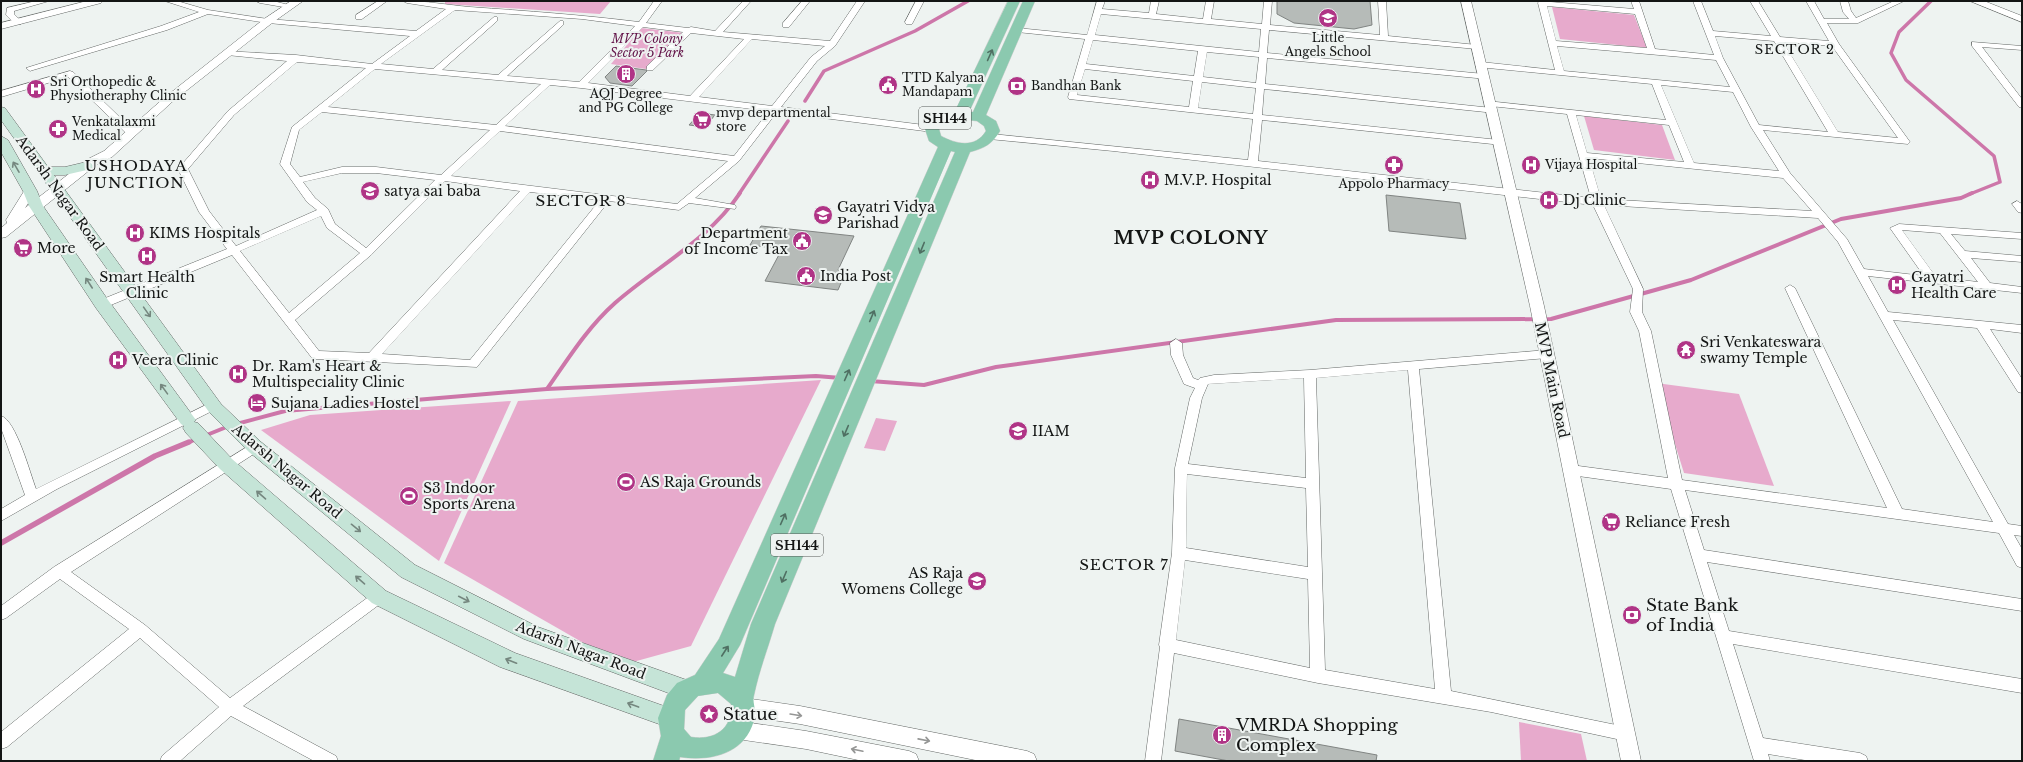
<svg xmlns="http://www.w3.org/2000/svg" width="2023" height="762" font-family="'Libre Baskerville',serif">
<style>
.green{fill:#e7aacc}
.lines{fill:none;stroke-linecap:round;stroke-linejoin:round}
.stream-far2{stroke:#cd76a9;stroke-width:3.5}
.stream-far1{stroke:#cd76a9;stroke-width:4}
.stream{stroke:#cd76a9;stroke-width:5.5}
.building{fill:#b6bbb8;stroke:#808482}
.minor-casing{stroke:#656967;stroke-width:1}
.tertiary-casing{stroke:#656967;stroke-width:1}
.secondary-casing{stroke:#656967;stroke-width:1}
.primary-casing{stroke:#d0d0d0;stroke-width:1}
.minor{fill:#fff;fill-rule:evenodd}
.tertiary{fill:#fff;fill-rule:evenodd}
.secondary{fill:#c5e4d7;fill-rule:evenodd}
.primary{fill:#8bc9af;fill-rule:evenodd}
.oneway{stroke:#4f6f62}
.oneway2{stroke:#75877f}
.oneway3{stroke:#959695}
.labels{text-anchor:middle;stroke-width:4;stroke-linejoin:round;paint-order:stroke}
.far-poi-label{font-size:12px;fill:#131514;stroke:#eef3f1;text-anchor:start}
.far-park-label{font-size:12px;font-style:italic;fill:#631449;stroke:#eef3f1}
.far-neighbourhood-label{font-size:13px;letter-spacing:1px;fill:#131514;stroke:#eef3f1}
.shield{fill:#eef3f1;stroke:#555856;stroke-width:1}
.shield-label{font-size:13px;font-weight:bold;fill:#131514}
.poi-label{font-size:14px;fill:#131514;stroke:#eef3f1;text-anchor:start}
.street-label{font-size:14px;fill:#131514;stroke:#eef3f1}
.neighbourhood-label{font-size:15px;letter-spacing:1px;fill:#131514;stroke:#eef3f1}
.near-poi-label{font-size:17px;fill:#131514;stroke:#eef3f1;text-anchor:start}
.district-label{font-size:18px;font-weight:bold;letter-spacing:1px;fill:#131514;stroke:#eef3f1}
</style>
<rect width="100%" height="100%" fill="#eef3f1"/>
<!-- green -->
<g class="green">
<path d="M445,1H611L600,14L445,4Z"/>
<path d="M1552,7L1634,15L1647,48L1560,39Z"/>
<path d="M641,28L684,33L646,69L611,64Z"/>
<path d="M1584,116L1662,125L1675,160L1594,150Z"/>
<path d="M821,380L691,646L622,665L444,563L518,401Z"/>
<path d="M1656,383L1739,394L1774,486L1684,473Z"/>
<path d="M511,401L439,561L261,430L310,415Z"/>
<path d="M876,418L897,421L885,451L864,448Z"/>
<path d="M1519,722L1581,734L1587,761H1521Z"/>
</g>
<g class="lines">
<!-- stream-far2 -->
<g class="stream-far2">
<path d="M1931,1L1899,32L1891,53L1906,80L1994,156L2000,182L1970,194"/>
<path d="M805,101L824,71L915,31L968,1"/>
<path d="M739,194L788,121"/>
</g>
<!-- stream-far1 -->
<g class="stream-far1">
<path d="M870,381L924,385L996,367L1336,320L1551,319L1691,280L1841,219L1961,198L1972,193"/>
<path d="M547,389C568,359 587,328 615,303C656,267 709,240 740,193"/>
<path d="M187,443L229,426L285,411L547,389L816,376L841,378"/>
</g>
<!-- stream -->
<path class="stream" d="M1,543L155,456L189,442"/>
</g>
<!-- building -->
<g class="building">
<path d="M1277,1H1370L1372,25L1354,29L1294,23L1277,14Z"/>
<path d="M616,66L646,70L647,71L632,86L610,83L605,77Z"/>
<path d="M700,113L715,115L705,127L689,125Z"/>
<path d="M1386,195L1460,203L1466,239L1389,231Z"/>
<path d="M761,226L854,236L838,270L846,271L838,290L765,281L782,249L750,245Z"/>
<path d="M1179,719L1377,755L1376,761H1229L1175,751Z"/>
</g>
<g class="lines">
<defs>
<g id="minor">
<path d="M36,1H49L14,11V14L22,22L21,24H15L6,15L7,8Z"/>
<path d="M165,1H177L208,10L268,19L416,31L446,9L407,3L403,1C426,1 448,5 470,7C527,11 583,15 639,22L654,1H662L646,23L688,28L691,27L715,31L743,1H751L723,32L830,41L857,1H865L835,46L817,61L781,107L932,126L937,129L932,132L777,112L739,161L695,198L735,205L736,207L735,209L689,203L679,210L609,201L477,367L316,359L312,358L232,255L106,307H98L96,304L98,301L227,249L199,212L178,169L228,111L287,61L227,55H224V51L296,55L372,64L410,36L268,23L208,14L167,30L33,70L30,71L26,68L161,26L199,12ZM455,10L582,19L635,26L579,82L507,76L563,25V21H560L498,75L442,70L497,21V17H494L433,69L381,64ZM643,27L683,32L647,66V70H653L691,33L744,39L690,96L588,83ZM752,39L825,46L811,57L772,106L699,97ZM297,62L366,68L292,127L280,164L307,202L317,210L236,246L209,211L188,169L234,115ZM375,69L541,84L496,125L328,107ZM550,85L581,88L769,111L734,156L505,126ZM322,112L490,130L441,175L376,167H342L300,177L290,164L299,130ZM500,131L728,161L677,204L451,176ZM342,173H376L435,180L366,248L335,224L328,209L315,198L303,182ZM445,181L520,191L369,353L319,351L295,320L371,255ZM530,192L600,200L470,360L382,354ZM321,216L327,228L360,253L289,313L240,251Z"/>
<path d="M256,1H273L293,6L289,8L260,3Z"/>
<path d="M378,1H387L362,19H356V15Z"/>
<path d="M802,1H810L789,27H783V23Z"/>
<path d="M916,1H924L912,24H906L905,22Z"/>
<path d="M1097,1H1105L1102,9L1149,13L1151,1H1159L1156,14L1203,19L1206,1H1214L1211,19L1262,24L1264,1H1272L1270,25L1380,35L1378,1H1386L1388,36L1477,45L1481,47L1477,49L1269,30L1267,53L1484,74L1488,77L1487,79L1267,58L1265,84L1492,108L1495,109V113L1264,89L1262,115L1499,140L1502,141V145L1262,120L1258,161L1591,198L1567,114L1490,106L1486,103L1487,101L1666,120L1652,84L1478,67L1477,65L1481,62L1555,70L1538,3L1539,1L1634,9L1631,1H1639L1655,49L1714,55L1693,1H1701L1713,31L1771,36L1750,1H1758L1780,37L1829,41L1806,1H1814L1824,19H1849L1843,12L1840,1H1848L1851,11L1856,18L1894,1H1904L1858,23H1827L1839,44L1910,142L1908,144L1763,130L1790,173L1847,239L1864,269L1924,276L1890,228L1899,224L2022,233V239L1951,234L1965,251L2022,256V262L1971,258L1990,283L2022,287V293L1868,276L1888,312L2022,325V333L1990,329L2022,379V393L2018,392L1977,328L1893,320L2008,524L2022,526V536L2014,535L2022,549V568L2017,566L1999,533L1685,490L1704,550L2022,599V611L1707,562L1729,631L2022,679V693L1733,644L1763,738L1860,753L1866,756L1868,761H1811L1768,754L1770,761H1754L1671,489L1571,475L1566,473L1564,470L1566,467L1571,465L1668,478L1639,331L1630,312L1633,289L1593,205L1113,151L989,139L987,137L992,134L1248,160L1253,119L1069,99L1068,97L1085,39L1017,32L1013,30L1017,28L1087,35ZM1547,6L1635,14L1647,48L1556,41ZM1101,14L1261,29L1259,52L1095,35ZM1715,36L1774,41L1828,132L1759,125L1723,58ZM1093,40L1198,51L1194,76L1086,64ZM1783,42L1832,46L1898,138L1838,132ZM1557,46L1716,60L1730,87L1564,71ZM1207,52L1259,57L1256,83L1203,77ZM1085,69L1193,81L1189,107L1077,95ZM1202,82L1256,88L1253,114L1198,108ZM1661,85L1733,92L1751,127L1779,171L1694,163ZM1576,115L1669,125L1684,162L1587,153ZM1589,158L1783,178L1812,211L1601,199ZM1604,205L1818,218L1838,242L1993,522L1902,509L1795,288L1790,285L1785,288L1887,508L1682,480L1651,331L1642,312L1643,289ZM1902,230L1940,233L1978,282L1936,277Z"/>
<path d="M1972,42L2022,46V50L1982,47L2022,99V108L2019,107L1972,46Z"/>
<path d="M70,71L73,72L133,130V134H127L68,77L1,97V91Z"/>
<path d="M2017,201L2022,204V213L2018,212L2012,204Z"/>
<path d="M1176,339L1182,343L1183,355L1193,378L1198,380L1200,378L1214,375L1310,370L1547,350L1551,351L1553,354L1551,357L1547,358L1419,369L1451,691L1626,727L1632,729L1634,734L1632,739L1626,741L1491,712L1318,683L1174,653L1161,761H1145L1160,647L1159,645L1172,553L1175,468L1190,398L1195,388L1184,384L1171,355L1170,343ZM1408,370L1435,689L1325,670L1316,378ZM1304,378L1306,478L1188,464L1202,398L1208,384ZM1187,474L1306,488L1308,567L1186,548ZM1185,560L1308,579L1310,668L1176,640Z"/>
<path d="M214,401L218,402L220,405L218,408L57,489L1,521V509L25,495L1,428V416C16,420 30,473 36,489Z"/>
<path d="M255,442L260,444L261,447L260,450L71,572L145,625L230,698L374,593L379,591L384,593L386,597L384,601L243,706L336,756L338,761H314L231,716L180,761H160L162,756L219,707L140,638L7,747L1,749V732L129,629L60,579L6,618L1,620V606L54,567Z"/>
</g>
<g id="tertiary">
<path d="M87,1H103L101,3L1,29V23Z"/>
<path d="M291,1H303L272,23L172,102L112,157L96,165L6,237L1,238V228L7,223L6,220L26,188L30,187L36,191L25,208L88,159L104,151L164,98L264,19Z"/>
<path d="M1461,1H1471L1544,306L1641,761H1621L1530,306Z"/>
<path d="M1970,1H1984L2022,16V22Z"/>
<path d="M744,698L800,706L1027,751L1034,754L1037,761H980L800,724L744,716L737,713L734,707L737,701Z"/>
<path d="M737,721L806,731L909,751L916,754L919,761H863L806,749L737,739L730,736L727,730L730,724Z"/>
</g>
<g id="secondary">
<path d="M1,107L5,108L48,167H65L86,162L91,163L93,166L91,169L65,175H54L221,404L261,442L415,565L538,627L695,683L698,690L695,697L687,700L524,639L401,577L249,452L209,412L1,120Z"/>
<path d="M1,136L8,140L37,191L43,206L108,300L193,416L196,420L194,422L198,423L232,459L386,591L515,653L678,711L681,718L678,725L670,728L500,667L372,603L220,469L186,433L183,428L184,426L181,424L96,308L29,206L23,191L1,152Z"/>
</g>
<path id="primary" d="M1008,1H1020L969,112H973L1023,1H1035L986,115L996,121L1000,131C992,144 985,148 970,152L775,624C768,648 759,671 754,695C752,701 756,709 755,716C748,752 714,762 680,757L679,761H653L661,736L658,718L667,695L677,683L695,675L719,639L938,147L929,141L925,129L936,117L955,111ZM960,119L977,121L984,126L986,131C975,149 956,144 941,136L939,129C945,123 951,120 960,119ZM951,151L955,152L751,624L735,677L723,673L740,645ZM718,693L731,704C733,729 714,741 691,737L684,729L685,710L698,696Z"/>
</defs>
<!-- minor casing -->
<use href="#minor" class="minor-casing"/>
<!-- tertiary casing -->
<use href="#tertiary" class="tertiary-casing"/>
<!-- secondary casing -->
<use href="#secondary" class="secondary-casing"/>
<!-- primary casing -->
<use href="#primary" class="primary-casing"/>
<!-- minor -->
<use href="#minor" class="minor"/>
<!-- tertiary -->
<use href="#tertiary" class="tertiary"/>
<!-- secondary -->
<use href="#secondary" class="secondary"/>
<!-- primary -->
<use href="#primary" class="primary"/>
</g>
<!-- one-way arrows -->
<defs><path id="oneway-shaft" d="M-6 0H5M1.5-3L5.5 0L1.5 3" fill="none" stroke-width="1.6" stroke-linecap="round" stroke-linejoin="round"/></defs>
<g class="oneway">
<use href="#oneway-shaft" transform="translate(990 55) rotate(-66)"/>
<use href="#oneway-shaft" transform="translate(922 248) rotate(112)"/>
<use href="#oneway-shaft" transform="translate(872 316) rotate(-67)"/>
<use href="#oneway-shaft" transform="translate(847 375) rotate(-66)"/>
<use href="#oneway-shaft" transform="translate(846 431) rotate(113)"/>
<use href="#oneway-shaft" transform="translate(783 519) rotate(-66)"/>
<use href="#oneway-shaft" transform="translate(784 577) rotate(113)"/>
<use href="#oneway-shaft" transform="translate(725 651) rotate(-57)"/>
</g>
<g class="oneway2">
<use href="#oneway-shaft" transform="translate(16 167) rotate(-120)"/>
<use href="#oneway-shaft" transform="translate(89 283) rotate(-123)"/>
<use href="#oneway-shaft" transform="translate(147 312) rotate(55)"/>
<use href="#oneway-shaft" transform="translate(164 389) rotate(-126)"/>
<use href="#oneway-shaft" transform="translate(261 495) rotate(-139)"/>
<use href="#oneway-shaft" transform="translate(356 528) rotate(39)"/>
<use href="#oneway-shaft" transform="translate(360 580) rotate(-139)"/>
<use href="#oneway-shaft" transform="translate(464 599) rotate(27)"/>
<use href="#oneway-shaft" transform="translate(511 661) rotate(-158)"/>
<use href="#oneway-shaft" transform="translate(633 705) rotate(-160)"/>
</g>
<g class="oneway3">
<use href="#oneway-shaft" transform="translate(796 715) rotate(9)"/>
<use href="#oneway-shaft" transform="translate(924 740) rotate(11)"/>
<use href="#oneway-shaft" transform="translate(857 750) rotate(-168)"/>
</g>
<!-- icons -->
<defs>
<symbol id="school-disc" viewBox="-11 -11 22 22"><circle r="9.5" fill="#b03486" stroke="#eef3f1"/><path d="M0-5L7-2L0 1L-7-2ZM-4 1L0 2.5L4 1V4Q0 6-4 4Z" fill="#fff"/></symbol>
<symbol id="building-disc" viewBox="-11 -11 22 22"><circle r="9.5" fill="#b03486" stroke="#eef3f1"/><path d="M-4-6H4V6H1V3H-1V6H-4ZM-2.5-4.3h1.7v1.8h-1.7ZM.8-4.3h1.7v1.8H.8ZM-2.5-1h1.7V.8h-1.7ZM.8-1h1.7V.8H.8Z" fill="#fff"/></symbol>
<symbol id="civic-disc" viewBox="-11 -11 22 22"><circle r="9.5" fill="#b03486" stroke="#eef3f1"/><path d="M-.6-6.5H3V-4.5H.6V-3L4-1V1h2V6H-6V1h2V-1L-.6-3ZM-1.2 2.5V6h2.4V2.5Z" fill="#fff"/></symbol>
<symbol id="bank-disc" viewBox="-11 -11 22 22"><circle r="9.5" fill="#b03486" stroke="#eef3f1"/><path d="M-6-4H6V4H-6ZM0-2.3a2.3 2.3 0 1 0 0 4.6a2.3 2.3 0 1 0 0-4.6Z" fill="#fff"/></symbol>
<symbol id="hospital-disc" viewBox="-11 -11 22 22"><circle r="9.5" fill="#b03486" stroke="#eef3f1"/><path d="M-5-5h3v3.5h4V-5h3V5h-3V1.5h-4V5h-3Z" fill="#fff"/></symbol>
<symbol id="supermarket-disc" viewBox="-11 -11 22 22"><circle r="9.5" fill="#b03486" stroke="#eef3f1"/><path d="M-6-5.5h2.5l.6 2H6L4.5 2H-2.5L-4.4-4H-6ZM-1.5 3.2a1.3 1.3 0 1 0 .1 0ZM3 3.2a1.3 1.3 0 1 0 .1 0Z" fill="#fff"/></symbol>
<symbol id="pharmacy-disc" viewBox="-11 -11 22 22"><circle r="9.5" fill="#b03486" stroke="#eef3f1"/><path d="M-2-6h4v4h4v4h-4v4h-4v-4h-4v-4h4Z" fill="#fff"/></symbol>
<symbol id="university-disc" viewBox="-11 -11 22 22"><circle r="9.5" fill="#b03486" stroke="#eef3f1"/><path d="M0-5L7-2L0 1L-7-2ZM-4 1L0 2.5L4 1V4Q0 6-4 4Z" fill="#fff"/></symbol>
<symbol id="temple-disc" viewBox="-11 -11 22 22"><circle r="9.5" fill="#b03486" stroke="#eef3f1"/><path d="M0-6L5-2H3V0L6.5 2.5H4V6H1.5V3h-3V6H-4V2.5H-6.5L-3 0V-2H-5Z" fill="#fff"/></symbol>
<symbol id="hotel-disc" viewBox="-11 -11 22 22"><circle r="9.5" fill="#b03486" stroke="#eef3f1"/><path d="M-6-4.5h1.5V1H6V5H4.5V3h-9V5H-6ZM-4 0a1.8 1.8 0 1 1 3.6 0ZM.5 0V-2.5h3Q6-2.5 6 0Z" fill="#fff"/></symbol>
<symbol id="stadium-disc" viewBox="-11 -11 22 22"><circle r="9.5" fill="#b03486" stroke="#eef3f1"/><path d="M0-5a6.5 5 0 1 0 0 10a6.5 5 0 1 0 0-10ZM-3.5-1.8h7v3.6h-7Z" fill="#fff"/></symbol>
<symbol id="sight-disc" viewBox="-11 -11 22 22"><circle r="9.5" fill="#b03486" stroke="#eef3f1"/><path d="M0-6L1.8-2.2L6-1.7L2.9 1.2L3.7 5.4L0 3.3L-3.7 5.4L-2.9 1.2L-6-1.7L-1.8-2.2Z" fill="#fff"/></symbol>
</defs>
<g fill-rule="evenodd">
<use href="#school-disc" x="1317" y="7" width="22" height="22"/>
<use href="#building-disc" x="615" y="63" width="22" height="22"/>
<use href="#civic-disc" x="877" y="74" width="22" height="22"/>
<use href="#bank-disc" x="1006" y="75" width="22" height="22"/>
<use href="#hospital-disc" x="25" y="78" width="22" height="22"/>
<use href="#supermarket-disc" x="691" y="109" width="22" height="22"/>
<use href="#pharmacy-disc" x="47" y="118" width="22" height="22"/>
<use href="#pharmacy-disc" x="1383" y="154" width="22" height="22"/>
<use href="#hospital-disc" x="1520" y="154" width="22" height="22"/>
<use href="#hospital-disc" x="1139" y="169" width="22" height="22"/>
<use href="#school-disc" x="359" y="180" width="22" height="22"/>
<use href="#hospital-disc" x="1538" y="189" width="22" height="22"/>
<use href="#university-disc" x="812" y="204" width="22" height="22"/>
<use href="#hospital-disc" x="124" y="222" width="22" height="22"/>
<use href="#civic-disc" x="791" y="230" width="22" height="22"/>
<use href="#supermarket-disc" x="12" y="237" width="22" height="22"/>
<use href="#hospital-disc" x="136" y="245" width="22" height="22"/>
<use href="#civic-disc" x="795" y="265" width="22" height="22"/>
<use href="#hospital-disc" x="1886" y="274" width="22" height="22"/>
<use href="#temple-disc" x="1675" y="339" width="22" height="22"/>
<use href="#hospital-disc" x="107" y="349" width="22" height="22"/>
<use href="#hospital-disc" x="227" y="363" width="22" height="22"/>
<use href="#hotel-disc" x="246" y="392" width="22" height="22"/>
<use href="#university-disc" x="1007" y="420" width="22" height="22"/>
<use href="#stadium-disc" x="615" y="471" width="22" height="22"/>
<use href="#stadium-disc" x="398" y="485" width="22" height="22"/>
<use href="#supermarket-disc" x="1600" y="511" width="22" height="22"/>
<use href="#university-disc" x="966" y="570" width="22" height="22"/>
<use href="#bank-disc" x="1621" y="604" width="22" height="22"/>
<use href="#sight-disc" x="698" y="703" width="22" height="22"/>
<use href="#building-disc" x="1211" y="724" width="22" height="22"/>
</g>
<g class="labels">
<!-- far-poi labels -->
<g class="far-poi-label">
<text x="1328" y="42" text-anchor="middle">Little<tspan x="1328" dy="14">Angels School</tspan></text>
<text x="902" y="82">TTD Kalyana<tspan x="902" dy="14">Mandapam</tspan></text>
<text x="50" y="86">Sri Orthopedic &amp;<tspan x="50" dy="14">Physiotheraphy Clinic</tspan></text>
<text x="1031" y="90">Bandhan Bank</text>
<text x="626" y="98" text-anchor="middle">AQJ Degree<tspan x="626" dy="14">and PG College</tspan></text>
<text x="716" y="117">mvp departmental<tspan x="716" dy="14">store</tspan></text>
<text x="72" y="126">Venkatalaxmi<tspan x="72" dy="14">Medical</tspan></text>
<text x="1545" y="169">Vijaya Hospital</text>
<text x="1394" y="188" text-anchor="middle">Appolo Pharmacy</text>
</g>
<!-- far-park labels -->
<g class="far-park-label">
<text x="647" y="43">MVP Colony<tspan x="647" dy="14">Sector 5 Park</tspan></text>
</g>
<!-- far-neighbourhood labels -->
<g class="far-neighbourhood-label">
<text x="1795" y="54">SECTOR 2</text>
</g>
<!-- shield labels -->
<g class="shield">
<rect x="919" y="107" width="52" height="22" rx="3"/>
<rect x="771" y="534" width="52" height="22" rx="3"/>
</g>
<g class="shield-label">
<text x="945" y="123">SH144</text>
<text x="797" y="550">SH144</text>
</g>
<!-- poi labels -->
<g class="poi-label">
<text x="1164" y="185">M.V.P. Hospital</text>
<text x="384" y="196">satya sai baba</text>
<text x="1563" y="205">Dj Clinic</text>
<text x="837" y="212">Gayatri Vidya<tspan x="837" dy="16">Parishad</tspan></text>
<text x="149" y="238">KIMS Hospitals</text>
<text x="788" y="238" text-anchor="end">Department<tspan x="788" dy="16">of Income Tax</tspan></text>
<text x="37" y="253">More</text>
<text x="820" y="281">India Post</text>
<text x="147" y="282" text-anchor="middle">Smart Health<tspan x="147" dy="16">Clinic</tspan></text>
<text x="1911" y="282">Gayatri<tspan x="1911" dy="16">Health Care</tspan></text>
<text x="1700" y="347">Sri Venkateswara<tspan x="1700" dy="16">swamy Temple</tspan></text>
<text x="132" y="365">Veera Clinic</text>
<text x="252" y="371">Dr. Ram's Heart &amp;<tspan x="252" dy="16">Multispeciality Clinic</tspan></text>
<text x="271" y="408">Sujana Ladies Hostel</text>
<text x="1032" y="436">IIAM</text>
<text x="640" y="487">AS Raja Grounds</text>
<text x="423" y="493">S3 Indoor<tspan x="423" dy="16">Sports Arena</tspan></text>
<text x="1625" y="527">Reliance Fresh</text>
<text x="963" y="578" text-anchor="end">AS Raja<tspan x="963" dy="16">Womens College</tspan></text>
</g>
<!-- street labels -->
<g class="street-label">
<text transform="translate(60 193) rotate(54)" y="5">Adarsh Nagar Road</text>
<text transform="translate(1552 380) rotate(78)" y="5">MVP Main Road</text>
<text transform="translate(287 471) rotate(40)" y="5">Adarsh Nagar Road</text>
<text transform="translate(581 650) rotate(21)" y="5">Adarsh Nagar Road</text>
</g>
<!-- neighbourhood labels -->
<g class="neighbourhood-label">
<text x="136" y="171">USHODAYA<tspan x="136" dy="17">JUNCTION</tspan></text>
<text x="581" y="206">SECTOR 8</text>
<text x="1124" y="570">SECTOR 7</text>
</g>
<!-- near-poi labels -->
<g class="near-poi-label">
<text x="1646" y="611">State Bank<tspan x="1646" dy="20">of India</tspan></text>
<text x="723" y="720">Statue</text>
<text x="1236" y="731">VMRDA Shopping<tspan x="1236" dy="20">Complex</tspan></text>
</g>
<!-- district labels -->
<g class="district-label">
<text x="1191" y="244">MVP COLONY</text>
</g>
</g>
<!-- border -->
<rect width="2023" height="762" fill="none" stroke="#131514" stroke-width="4"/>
</svg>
